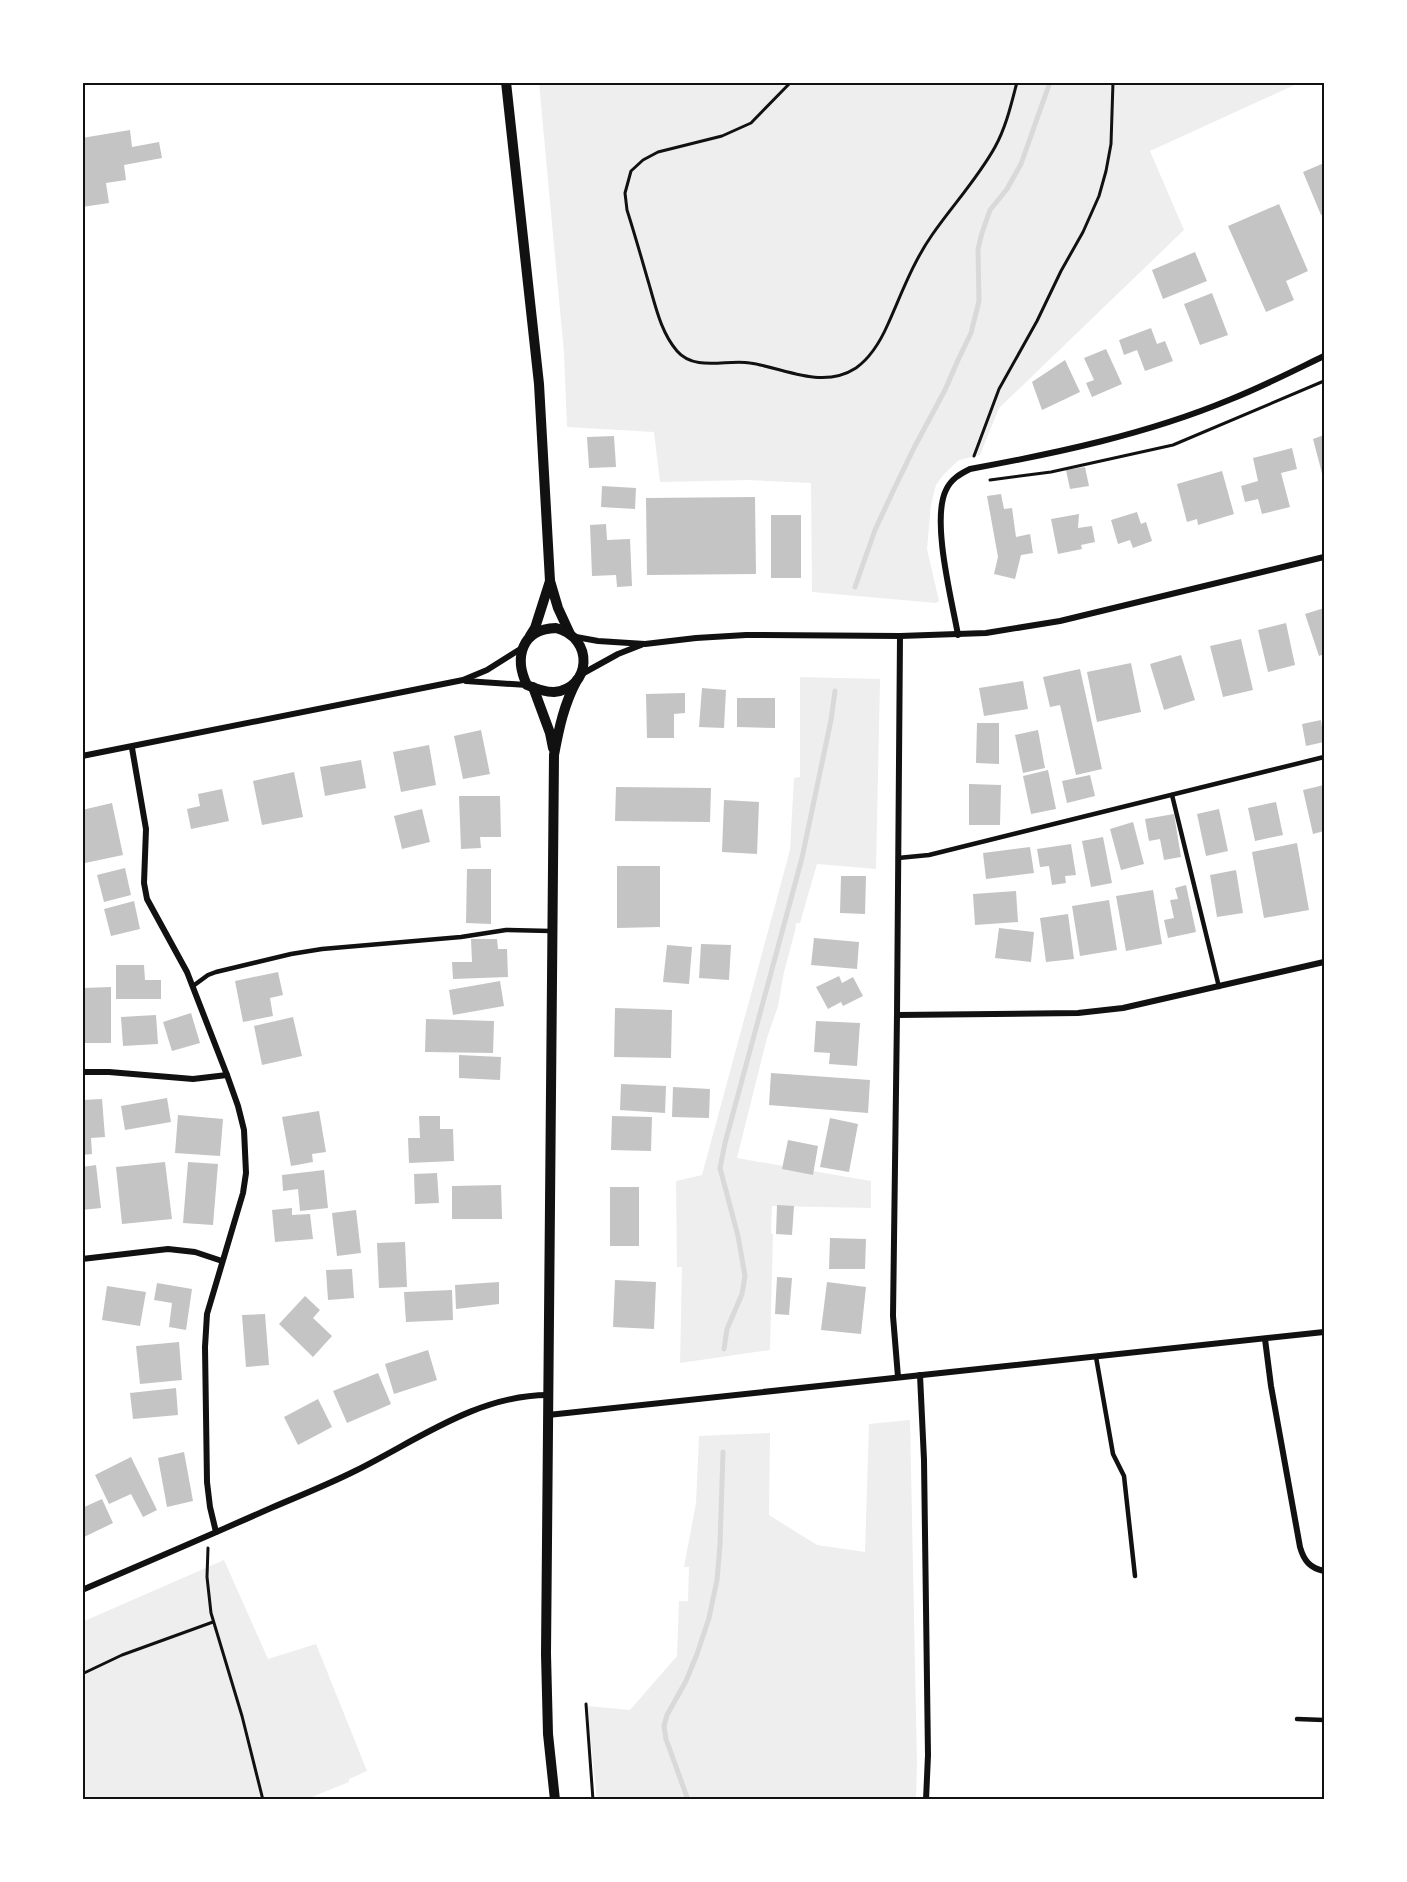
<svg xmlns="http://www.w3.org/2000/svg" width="1407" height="1882" font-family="'Source Sans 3',sans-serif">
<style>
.green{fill:#eee}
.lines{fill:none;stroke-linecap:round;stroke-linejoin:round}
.stream{stroke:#d9d9d9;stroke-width:5}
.building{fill:#c4c4c4}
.path{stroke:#111;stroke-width:3}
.service{stroke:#111;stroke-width:4.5}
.minor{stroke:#111;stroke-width:6}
.tertiary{stroke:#111;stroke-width:10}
.neatline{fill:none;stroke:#111;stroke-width:2}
</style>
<rect width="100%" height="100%" fill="#fff"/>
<!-- green -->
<g class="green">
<path d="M539,83H1299L1150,151L1184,230L999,408L980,455L959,460L944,474L936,485L931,505L927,549L939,601L936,603L812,592L811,483L749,480L660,482L654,432L567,427L564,353Z"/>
<path d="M800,677L880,679L876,869L817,864L800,923H796L795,931L784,972L778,1006L767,1038L737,1158L871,1181V1208L772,1206L771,1233L773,1234L770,1350L680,1363L682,1267H677L676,1181L702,1175L790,850L794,778L800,777Z"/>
<path d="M910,1420L917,1764L916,1799H597L587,1706L630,1710L677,1656L679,1601H688L689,1567H684L696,1503L699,1436L770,1433L769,1515L817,1545L865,1552L869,1424Z"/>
<path d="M224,1560L268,1659L316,1644L367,1771L349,1779V1782L307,1799H83L82,1622Z"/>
</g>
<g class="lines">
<!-- stream -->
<g class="stream">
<path d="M855,587L875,530L895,487L915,446L945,390L958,360L971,333L979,301L978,249L982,233L990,210L1007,189L1021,164L1050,82"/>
<path d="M724,1349L727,1329L742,1294L745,1276L738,1236L720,1168L725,1143L802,858L831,720L835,691"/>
<path d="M688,1800L666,1739L664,1726L667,1715L686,1681L697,1654L709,1618L717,1580L720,1545L723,1452"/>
</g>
</g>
<!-- building -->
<g class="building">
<path d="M130,130L132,147L159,142L162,158L124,165L126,180L106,183L109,203L82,207V138Z"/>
<path d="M1324,163V213L1321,215L1303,172Z"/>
<path d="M1279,204L1308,271L1286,281L1294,300L1266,312L1228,226Z"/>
<path d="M1195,252L1207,281L1163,299L1152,270Z"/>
<path d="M1212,293L1228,335L1200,345L1184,304Z"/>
<path d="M1151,328L1157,344L1165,341L1173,361L1145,371L1137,350L1124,355L1119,340Z"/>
<path d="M1106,349L1122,384L1092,397L1086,383L1094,380L1084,358Z"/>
<path d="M1065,360L1080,392L1042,410L1032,382Z"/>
<path d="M1324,435V481L1313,439Z"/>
<path d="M614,436L616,467L589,468L587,437Z"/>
<path d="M1292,448L1297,469L1281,473L1290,507L1262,514L1258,499L1245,502L1241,486L1258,481L1253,458Z"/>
<path d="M1085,467L1089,486L1070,489L1066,470Z"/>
<path d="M1222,471L1234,514L1198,525L1197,519L1187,522L1177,484Z"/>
<path d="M602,486L636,488L635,509L601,507Z"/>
<path d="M1001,494L1004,509L1012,508L1016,537L1030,534L1033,553L1021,555L1015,579L994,574L998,557L987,496Z"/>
<path d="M755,497L756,574L647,575L646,498Z"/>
<path d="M1137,512L1141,524L1146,522L1152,541L1133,548L1130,540L1118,544L1111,520Z"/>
<path d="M1079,514L1078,528L1092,526L1095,542L1081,545L1082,549L1058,554L1051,519Z"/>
<rect x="771" y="515" width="30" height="63"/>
<path d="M606,524L607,540L630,539L632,586L617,587L616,575L592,576L590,525Z"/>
<path d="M1324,608V654L1319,656L1305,614Z"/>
<path d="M1286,623L1295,665L1268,672L1258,630Z"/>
<path d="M1241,639L1253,690L1223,697L1210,646Z"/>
<path d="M1181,655L1195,700L1164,710L1150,664Z"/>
<path d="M1131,663L1141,712L1097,722L1087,672Z"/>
<path d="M1080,669L1102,769L1076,775L1060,705L1050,707L1043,677Z"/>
<path d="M1023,681L1028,709L984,716L979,688Z"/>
<path d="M702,688L726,690L724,728L699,727Z"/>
<path d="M685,693V713L674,714V738H647L646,694Z"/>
<path d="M737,698H775V728L737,727Z"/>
<path d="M1321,720L1324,742L1306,746L1302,724Z"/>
<path d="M977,723H999V764L976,763Z"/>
<path d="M481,730L490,774L463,779L454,736Z"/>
<path d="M1038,730L1045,768L1023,773L1015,735Z"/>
<path d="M429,745L436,785L401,792L393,752Z"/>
<path d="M361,760L366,788L325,796L320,767Z"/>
<path d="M1048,770L1056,809L1031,814L1023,776Z"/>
<path d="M294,772L303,817L262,825L253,781Z"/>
<path d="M1090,775L1095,796L1067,803L1062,781Z"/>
<path d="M969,784L1001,785L1000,825H969Z"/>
<path d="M1324,785V831L1313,834L1303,790Z"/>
<path d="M616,787L711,788L710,822L615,821Z"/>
<path d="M222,789L229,821L191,829L187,809L200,806L198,794Z"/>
<path d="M459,796H500L501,837H480L481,848L461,849Z"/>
<path d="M724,800L759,802L757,854L722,852Z"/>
<path d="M1276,802L1283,835L1255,841L1248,808Z"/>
<path d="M112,803L123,855L85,863L82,851V810Z"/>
<path d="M422,809L430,842L402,849L394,816Z"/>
<path d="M1219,809L1228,851L1206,856L1197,814Z"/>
<path d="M1174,814L1181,857L1164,860L1160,839L1149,841L1145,819Z"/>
<path d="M1133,822L1144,864L1121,870L1110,829Z"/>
<path d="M1103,837L1112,883L1091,887L1082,841Z"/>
<path d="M1297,843L1309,910L1264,918L1252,852Z"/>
<path d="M1071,844L1076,875L1065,876L1066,883L1052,885L1049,866L1040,867L1037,849Z"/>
<path d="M1030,847L1034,873L986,879L983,853Z"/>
<path d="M617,866H660V927L617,928Z"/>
<path d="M125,868L131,895L104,902L97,875Z"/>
<path d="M467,869H491V924L466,923Z"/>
<path d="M1236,870L1243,913L1217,917L1210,875Z"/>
<path d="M841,876H866L865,914L840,913Z"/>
<path d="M1186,885L1196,932L1168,938L1164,920L1174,918L1170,900L1178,899L1175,888Z"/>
<path d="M1153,890L1162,944L1126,951L1116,896Z"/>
<path d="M1016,891L1018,922L975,925L973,894Z"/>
<path d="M1109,900L1117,950L1080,956L1072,906Z"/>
<path d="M134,901L140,929L111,936L104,909Z"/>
<path d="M1068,914L1074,959L1046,962L1040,918Z"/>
<path d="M999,928L1034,932L1031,962L995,958Z"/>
<path d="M814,938L859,942L857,969L811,965Z"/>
<path d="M471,939H497L498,949H507L508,977L453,979L452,962H472Z"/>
<path d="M701,944L731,945L729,980L699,978Z"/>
<path d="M667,945L692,947L689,984L663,982Z"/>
<path d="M116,965H144L145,980H161V999H116Z"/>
<path d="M278,972L283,995L270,998L273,1016L243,1022L235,981Z"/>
<path d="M839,976L842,983L853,977L863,996L843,1006L841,1002L828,1009L816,987Z"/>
<path d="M500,981L504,1006L453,1015L449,990Z"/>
<path d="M111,987V1043H82V988Z"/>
<path d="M615,1008L672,1010L671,1058L614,1057Z"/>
<path d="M191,1013L200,1043L172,1051L163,1022Z"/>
<path d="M156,1015L158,1044L123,1046L121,1017Z"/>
<path d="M293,1017L302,1056L262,1065L254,1026Z"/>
<path d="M426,1019L494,1021L493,1053L425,1052Z"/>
<path d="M816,1021L860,1023L857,1066L829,1064L830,1053L814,1052Z"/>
<path d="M459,1055L501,1057L500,1080L459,1078Z"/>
<path d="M771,1073L870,1080L868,1113L769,1105Z"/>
<path d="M621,1084L666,1086L665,1113L620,1110Z"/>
<path d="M673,1087L710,1089L709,1118L672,1117Z"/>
<path d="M167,1098L171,1122L125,1130L121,1106Z"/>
<path d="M102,1099L105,1137L91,1138L92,1154L82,1155V1100Z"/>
<path d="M319,1111L326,1152L312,1154L313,1162L291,1166L282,1117Z"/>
<path d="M178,1115L223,1119L220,1156L175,1153Z"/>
<path d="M419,1116H440V1129H453L454,1161L409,1163L408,1138H420Z"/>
<path d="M612,1116L652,1117L651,1151L611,1150Z"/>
<path d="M830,1118L858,1124L849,1172L820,1167Z"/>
<path d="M788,1140L818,1146L813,1175L782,1169Z"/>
<path d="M165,1162L172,1219L122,1224L116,1167Z"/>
<path d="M188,1162L218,1164L213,1225L183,1223Z"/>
<path d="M96,1165L101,1208L82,1210V1167Z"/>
<path d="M324,1170L328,1208L300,1211L298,1189L283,1191L282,1175Z"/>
<path d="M437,1173L439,1203L415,1204L414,1174Z"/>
<path d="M501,1185L502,1219H452V1186Z"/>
<rect x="610" y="1187" width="29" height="59"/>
<path d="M777,1205L794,1206L792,1235L776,1234Z"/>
<path d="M292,1208V1215L310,1214L313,1239L275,1242L272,1210Z"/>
<path d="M356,1210L361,1253L337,1256L332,1213Z"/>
<path d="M830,1238L866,1239L865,1269H829Z"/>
<path d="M405,1242L407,1287L379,1288L377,1243Z"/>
<path d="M352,1269L354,1298L328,1300L326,1270Z"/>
<path d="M777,1277L792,1278L789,1315L775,1314Z"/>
<path d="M615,1280L656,1282L654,1329L613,1327Z"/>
<path d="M499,1282V1304L456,1309L455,1285Z"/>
<path d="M827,1282L866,1287L861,1334L821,1330Z"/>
<path d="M157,1283L192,1289L186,1330L169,1327L172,1303L154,1300Z"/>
<path d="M107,1286L146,1292L140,1326L102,1320Z"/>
<path d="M452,1290L453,1320L406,1322L404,1292Z"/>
<path d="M305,1296L320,1310L313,1318L332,1336L313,1357L279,1324Z"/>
<path d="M265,1314L269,1365L246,1367L242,1315Z"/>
<path d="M179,1342L182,1380L140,1384L136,1346Z"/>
<path d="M428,1350L437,1380L394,1394L385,1364Z"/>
<path d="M378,1373L391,1404L347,1423L333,1391Z"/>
<path d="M176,1388L178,1415L133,1419L130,1393Z"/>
<path d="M318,1399L332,1427L298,1445L284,1417Z"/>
<path d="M184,1452L193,1501L167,1507L158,1458Z"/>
<path d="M131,1457L157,1510L143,1517L131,1494L109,1504L95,1475Z"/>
<path d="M102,1499L113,1523L82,1538V1508Z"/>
</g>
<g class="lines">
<!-- path -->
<g class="path">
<path d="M791,82L751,123L722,136L658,152L643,160L631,171L625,193L627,210C635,235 642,260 649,284C656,308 661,332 677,351C695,372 727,359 750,363C785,368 822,390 856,368C870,358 881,340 888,324C901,295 913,262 932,235C952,206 978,178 995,147C1006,127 1011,105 1017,82"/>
<path d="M974,456L999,389L1037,321L1061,271L1083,232L1099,196L1106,171L1111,144L1113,82"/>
<path d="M990,480L1051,472L1173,445L1324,381"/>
<path d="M208,1548L207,1577L211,1613L242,1716L263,1800"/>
<path d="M82,1674L122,1655L213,1622"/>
<path d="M586,1704L593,1800"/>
</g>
<!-- service -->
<g class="service">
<path d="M1172,795L1219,987"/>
<path d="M898,858L929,855L1324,757"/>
<path d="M193,986L208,975L216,972L291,954L322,949L461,937L506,930L551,931"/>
<path d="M1096,1357L1113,1454L1124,1476L1135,1576"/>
<path d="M1297,1719L1324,1720"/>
</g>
<!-- minor -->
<g class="minor">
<path d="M958,635C952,601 931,520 946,490C951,479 960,474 970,469C1057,453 1147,434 1229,400C1262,387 1293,371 1324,356"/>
<path d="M576,637L598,641L645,644L696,638L746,635L900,636L986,633L1060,621L1324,557"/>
<path d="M580,675L618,654L641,645"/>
<path d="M466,681L527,685"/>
<path d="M132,748L146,829L144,883L147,899L187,972L227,1075L238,1106L244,1130L246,1173L243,1193L207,1314L205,1347L207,1482L210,1507L216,1532"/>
<path d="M82,756L463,680L487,670L522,648"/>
<path d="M897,1015L1078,1013L1123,1008L1324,962"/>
<path d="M82,1072H109L193,1079L227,1075"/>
<path d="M82,1259L168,1249L195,1252L222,1261"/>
<path d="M1265,1339L1271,1386L1300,1547C1304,1561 1310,1568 1324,1571"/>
<path d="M920,1375L924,1460L928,1755L926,1800"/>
<path d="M898,1377L893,1316L897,1015L900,636"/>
<path d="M548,1415L1324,1332"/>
<path d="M82,1590C145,1563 208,1536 271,1508C299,1496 327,1485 355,1471C416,1441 477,1395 548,1395"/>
</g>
<!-- tertiary -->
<g class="tertiary">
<path d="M506,82L539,384L550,581L558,608L570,634"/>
<path d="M556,628C595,638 591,689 554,692C545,692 536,689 527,685C514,658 521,629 556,628Z"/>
<path d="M530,636L535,628L550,581"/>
<path d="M533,687L550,733L553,748"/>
<path d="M555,1800L548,1734L546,1654L554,755C559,728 564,704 577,680"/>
</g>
</g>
<!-- border -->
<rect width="1407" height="1882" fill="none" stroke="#ffffff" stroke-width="168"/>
<rect x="84" y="84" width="1239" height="1714" class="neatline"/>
</svg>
